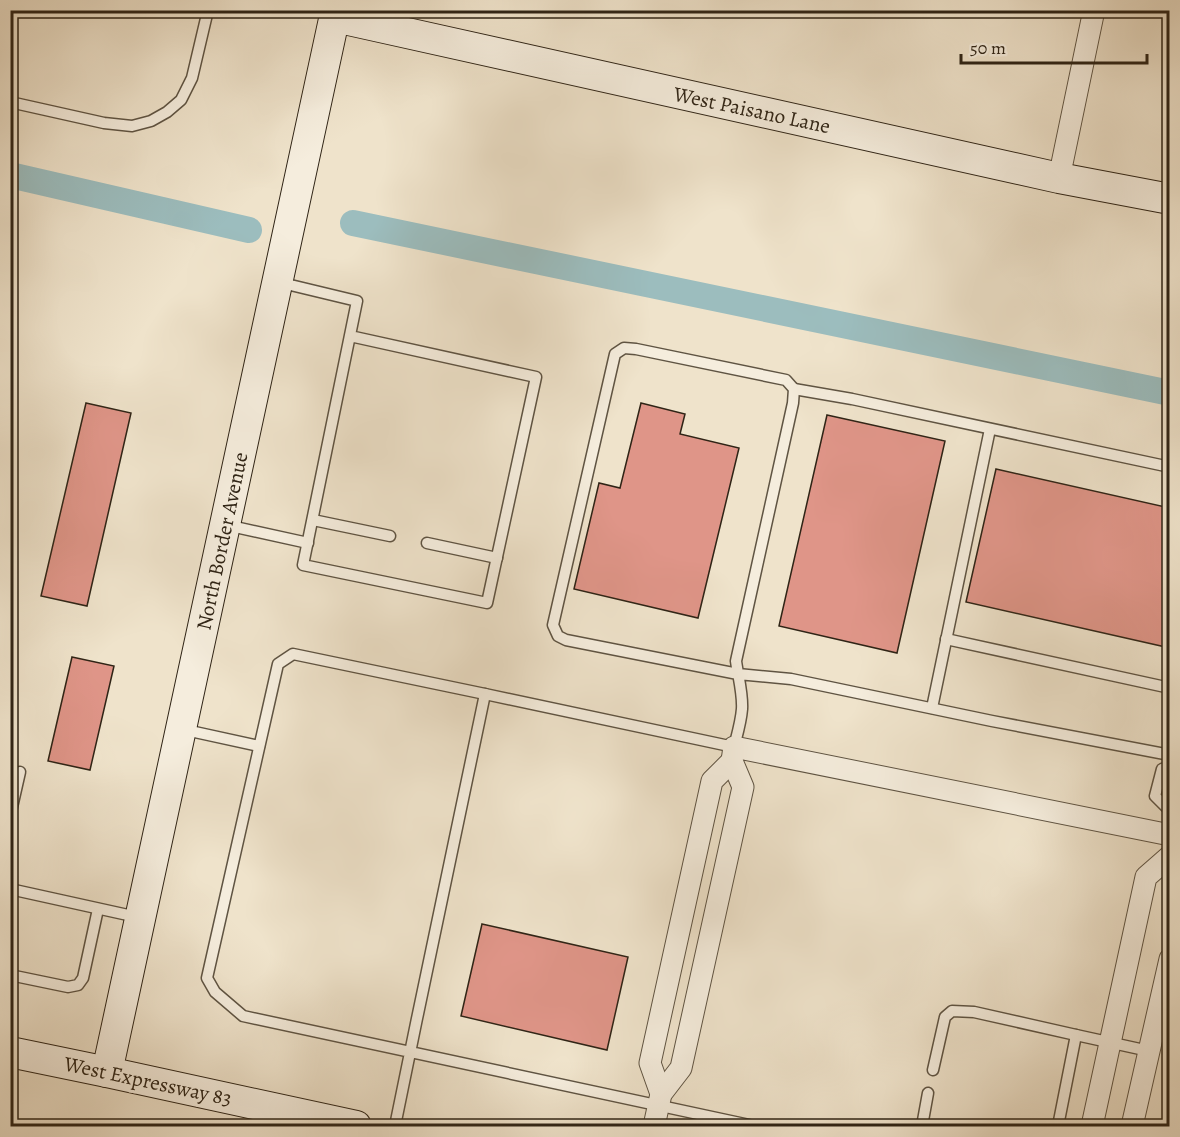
<svg xmlns="http://www.w3.org/2000/svg" width="1180" height="1137" font-family="Alegreya,serif">
<style>
.lines{fill:none;stroke-linecap:round;stroke-linejoin:round}
.canal{stroke:#9cbdbe;stroke-width:26}
.building{fill:#df9588;stroke:#2f2416;stroke-width:1.5}
.lane-casing{stroke:#5f5443;stroke-width:13}
.street-casing{stroke:#5f5443;stroke-width:23}
.secondary-casing{stroke:#2f2416;stroke-width:32}
.lane{stroke:#f5eddd;stroke-width:10}
.street{stroke:#f5eddd;stroke-width:21}
.secondary{stroke:#f5eddd;stroke-width:30}
.labels{text-anchor:middle;stroke-width:6;stroke-linejoin:round;paint-order:stroke}
.street-label{font-size:21px;fill:#2f2416;stroke:#f5eddd}
</style>
<rect width="100%" height="100%" fill="#efe3cb"/>
<filter id="stains"><feTurbulence type="fractalNoise" baseFrequency=".00333" numOctaves="4"/><feColorMatrix values="0 0 0 0 .2 0 0 0 0 .09 0 0 0 0 .02 0 0 0 .5 -.17"/></filter>
<radialGradient id="worn" r=".72"><stop offset=".6" stop-color="#630" stop-opacity="0"/><stop offset="1" stop-color="#630" stop-opacity=".3"/></radialGradient>
<g class="lines">
<!-- canal -->
<g class="canal">
<path d="M10,175L249,230"/>
<path d="M353,223L1170,393"/>
</g>
</g>
<!-- building -->
<g class="building">
<path d="M86,403L131,413L87,606L41,596Z"/>
<path d="M641,403L685,414L680,434L739,448L698,618L574,589L599,483L620,488Z"/>
<path d="M827,415L945,441L897,653L779,626Z"/>
<path d="M996,469L1170,508V648L966,602Z"/>
<path d="M72,657L114,666L90,770L48,761Z"/>
<path d="M482,924L628,957L607,1050L461,1016Z"/>
</g>
<g class="lines">
<defs>
<g id="lane">
<path d="M10,102L104,123L132,126L151,121L167,112L181,100L192,78L208,10"/>
<path d="M278,282L357,301L303,565L487,603L536,377L350,336"/>
<path d="M794,389L852,399L1170,467"/>
<path d="M313,520L390,536"/>
<path d="M226,525L308,543"/>
<path d="M427,543L497,558"/>
<path d="M946,639L1170,688"/>
<path d="M485,694L734,747C737,735 741,722 742,709C743,694 738,676 736,661L793,403L794,389L786,380L636,349L624,348L615,354L553,625L558,636L566,640L738,674L791,679L992,721L1170,755"/>
<path d="M932,708L990,429"/>
<path d="M181,729L259,746"/>
<path d="M1170,766L1162,769L1155,796L1170,811"/>
<path d="M10,816L20,772"/>
<path d="M10,889L137,917"/>
<path d="M10,975L68,987L78,985L83,978L98,909"/>
<path d="M1076,1035L1149,1051"/>
<path d="M933,1070L945,1017L952,1011L974,1012L1076,1035L1058,1126"/>
<path d="M395,1126C424,982 455,839 485,694L293,654L278,664L207,978L215,992L243,1016L754,1126"/>
<path d="M922,1126L928,1093"/>
</g>
<g id="street">
<path d="M1059,178L1094,10"/>
<path d="M661,1094L650,1063L712,781L732,761"/>
<path d="M654,1126L661,1094L681,1068L743,787L732,761L734,747L1170,835"/>
<path d="M1092,1126L1146,877L1170,856"/>
<path d="M1132,1126L1170,959"/>
</g>
<g id="secondary">
<path d="M335,17L1059,178L1170,199"/>
<path d="M10,1052L107,1072L356,1126"/>
<path d="M107,1072L336,10"/>
</g>
</defs>
<!-- lane casing -->
<use href="#lane" class="lane-casing"/>
<!-- street casing -->
<use href="#street" class="street-casing"/>
<!-- secondary casing -->
<use href="#secondary" class="secondary-casing"/>
<!-- lane -->
<use href="#lane" class="lane"/>
<!-- street -->
<use href="#street" class="street"/>
<!-- secondary -->
<use href="#secondary" class="secondary"/>
</g>
<g class="labels">
<!-- street labels -->
<g class="street-label">
<text transform="translate(752 110) rotate(12)" y="7">West Paisano Lane</text>
<text transform="translate(222 541) rotate(-78)" y="7">North Border Avenue</text>
<text transform="translate(148 1081) rotate(12)" y="7">West Expressway 83</text>
</g>
</g>
<!-- margin -->
<rect width="1180" height="1137" fill="none" stroke="#efe3cb" stroke-width="36"/>
<rect x="12" y="12" width="1156" height="1113" fill="none" stroke="#2f2416" stroke-width="3"/>
<rect x="18" y="18" width="1144" height="1101" fill="none" stroke="#2f2416" stroke-width="1.5"/>
<!-- scale -->
<path d="M961 54v9h186v-9" fill="none" stroke="#2f2416" stroke-width="3"/>
<text x="970" y="54" font-size="18" fill="#2f2416" stroke="#f5eddd" stroke-width="4.5" paint-order="stroke">50 m</text>
<rect width="100%" height="100%" filter="url(#stains)"/>
<rect width="100%" height="100%" fill="url(#worn)"/>
</svg>
